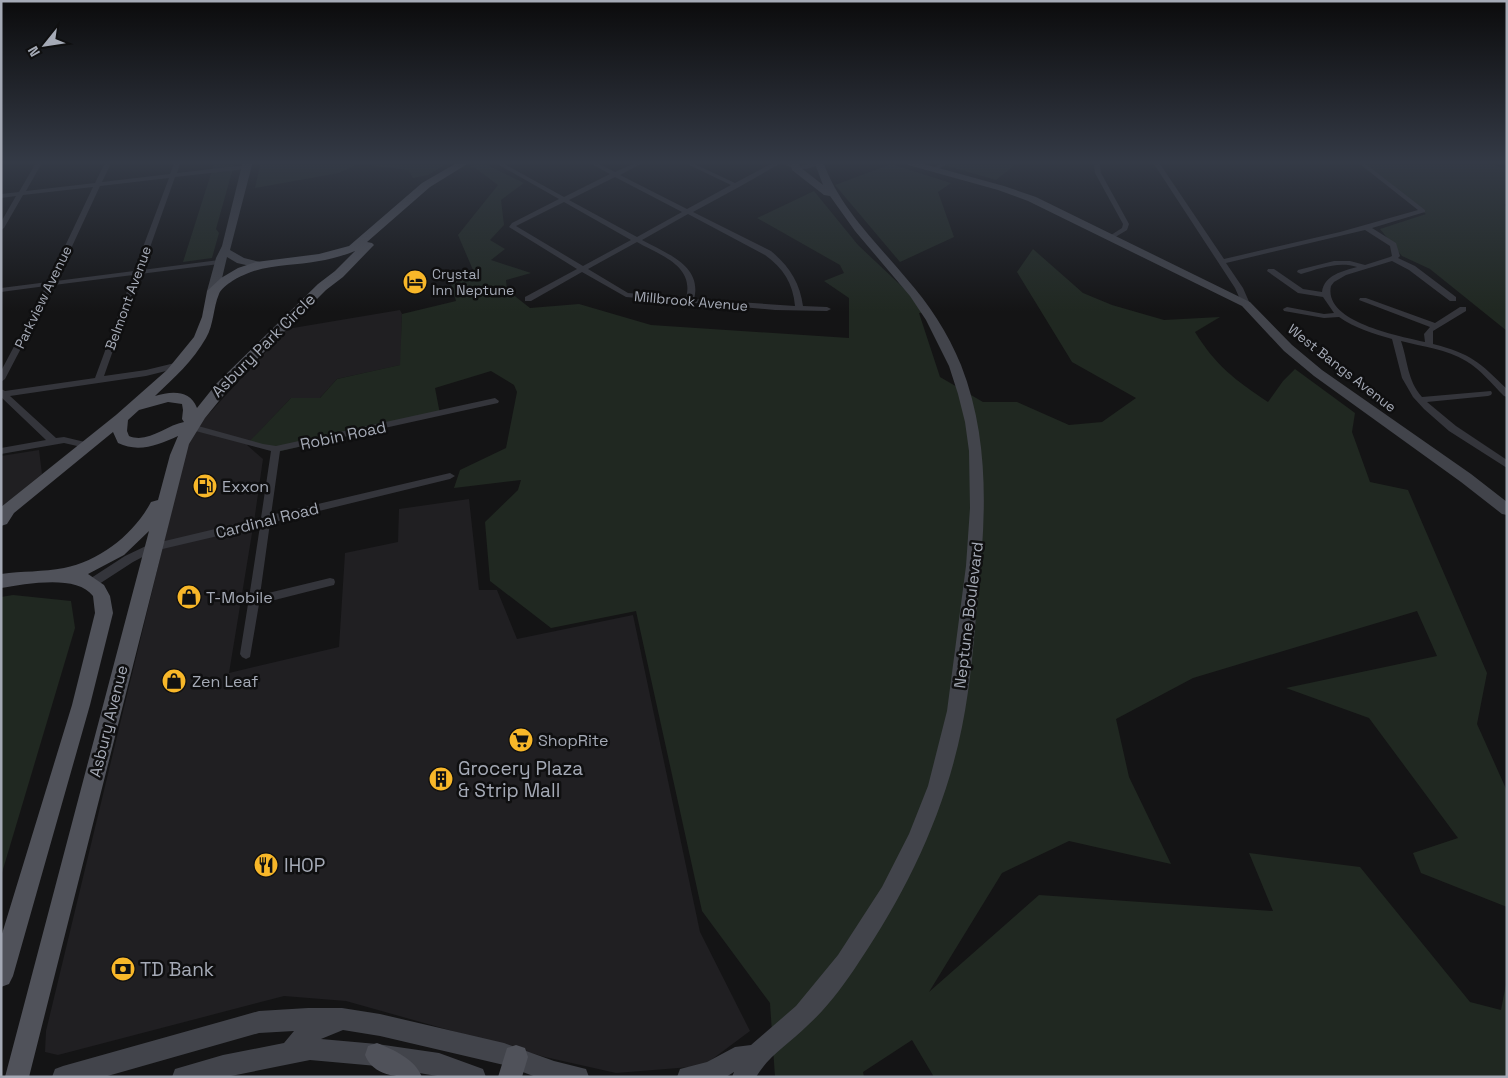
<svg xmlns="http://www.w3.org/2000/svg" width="1508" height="1078" font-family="'Space Grotesk',sans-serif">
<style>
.built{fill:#201f22}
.green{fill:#202821}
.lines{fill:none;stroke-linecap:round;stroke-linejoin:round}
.street{fill:#34353b;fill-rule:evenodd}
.secondary{fill:#42444b;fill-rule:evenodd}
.primary{fill:#50525a;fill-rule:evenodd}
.labels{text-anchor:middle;stroke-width:5;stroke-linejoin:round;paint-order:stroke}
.far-poi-label{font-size:14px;fill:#a5aab6;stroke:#0f0f10;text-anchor:start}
.far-street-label{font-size:14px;fill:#a5aab6;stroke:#0f0f10}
.street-label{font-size:16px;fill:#a5aab6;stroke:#0f0f10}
.poi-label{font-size:16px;fill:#a5aab6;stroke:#0f0f10;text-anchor:start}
.near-poi-label{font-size:19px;fill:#a5aab6;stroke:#0f0f10;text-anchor:start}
</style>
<rect width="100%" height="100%" fill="#141415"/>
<!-- built -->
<g class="built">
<path d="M400,310L402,314L401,365L337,379L320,398H291L247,445L263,459L255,515L229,673L339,647L345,553L398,542L399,509L469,499L479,590H497L517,639L633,615L700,932L750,1031L703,1066L616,1073L545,1057L346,1001L284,996L58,1055L45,1052L46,1031L188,442L204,419L287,329Z"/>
<path d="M39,450L42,474L1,507V456Z"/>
</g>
<!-- green -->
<g class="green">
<path d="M215,161H235L216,229L219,233L212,258L183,262Z"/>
<path d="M261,161H451L428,175L413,178L408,170L358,164L339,173L255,188Z"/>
<path d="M930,161H1043L1016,164L996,180Z"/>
<path d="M1358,161H1481L1507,169V204L1504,205L1507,206V331L1430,269L1402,256L1380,229L1426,214Z"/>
<path d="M481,162L524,183L501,200L504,225L490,240L505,249L491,260L531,273L506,280L507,290L530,308L579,304L651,325L849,338V298L824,281L844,273L840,265L757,218L814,191L858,245L929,312L919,313L940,377L983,402H1017L1069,425L1102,422L1136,398L1072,362L1017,272L1033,249L1083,293L1112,305L1164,320L1220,317L1195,332C1216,366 1235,380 1268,402L1283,381L1295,369L1355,413L1352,432L1370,482L1408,490L1487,673L1477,724L1507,791V907L1421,873L1413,853L1458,838L1369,718L1286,688L1437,656L1417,611L1193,678L1116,719L1129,777L1171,864L1069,841L1002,873L929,992L1039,895L1273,911L1249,853L1360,867L1470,1002L1501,1010L1507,979V1077H934L912,1040L863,1072L864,1077H775L770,1003L702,911L636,611L551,628L490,581L485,522L518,490L521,480L454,488L460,470L506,448L517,392L514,385L491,371L435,388L440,414L277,452L247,444L291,398H320L337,379L400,365L402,314L456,301L449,277L473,270L458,235L498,185L474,167H470Z"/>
<path d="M891,164L951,183L938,192L954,237L900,262L835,185Z"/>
<path d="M13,595L71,601L75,628L1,876V597Z"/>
</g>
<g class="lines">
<!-- street -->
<g class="street">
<path d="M37,161H43L26,191L95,183L106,161H112L102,182L170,174L175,161H181L177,173L246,165L249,167L246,169L175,177L142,270L219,260L223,262L219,264L140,274L104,376L146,370L179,362L183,365L182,367L146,376L10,396L56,438L64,437L89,443L91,445L86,448L64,443L1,454V448L46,440L1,397V389L5,391L95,378L133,275L54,285L5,379L1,382V371L46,286L1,292V288L48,282L93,187L23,195L4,228L1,230V222L16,196L1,198V194L19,192ZM169,178L134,271L56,281L100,186Z"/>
<path d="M492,161H499L564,197L610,174L586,161H593L615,172L639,161H646L620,175L687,209L731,185L681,161H688L735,183L776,161H786L800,166L821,161V163C807,172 795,170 781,163L739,187L693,212L771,251C789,266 800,283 803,306L827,307L831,309L827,311L775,310L626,297L582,272L531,301H525V297L577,269L509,227L512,223L559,199ZM615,177L682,212L637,237L569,200ZM564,202L631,240L583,266L516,226ZM688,214L765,255C783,268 793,283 795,306L694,299C703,265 665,253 642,240ZM637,242C659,255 695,265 686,298L628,293L588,269Z"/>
<path d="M945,161H952L937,170H933V168Z"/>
<path d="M1096,161H1102L1100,166L1101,173L1129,224L1127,230L1112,239L1108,237L1122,228L1123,224L1095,173L1094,166Z"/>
<path d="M1152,161H1158L1224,259L1340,232L1418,210L1356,161H1362L1425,210V212L1372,228L1396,243L1400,256L1398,258L1415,266L1456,297V301H1450L1409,270L1392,261L1346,275L1334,282L1331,286C1323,322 1400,336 1425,342L1424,334L1430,327L1359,300L1360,298H1366L1435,323L1460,307H1466V311L1433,331V344C1472,354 1479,362 1507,389V397L1504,396C1492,384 1481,370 1466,361C1447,349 1423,347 1401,341C1408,361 1407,380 1422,397L1491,391L1492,393L1491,395L1488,396L1427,402L1456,426L1507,460V468L1449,431L1424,409L1413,397L1402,378L1392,339C1374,334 1355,328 1339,317L1324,318L1284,311L1283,309L1287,307L1324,314L1334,313L1323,297L1298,293L1267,271L1268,269H1274L1303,289L1322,292C1324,275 1343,271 1357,267C1338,261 1319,269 1301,274L1297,272L1298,270L1334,261H1350L1365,265L1390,257L1392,256L1390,246L1365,230L1226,263L1243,288L1250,304L1246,306H1243L1235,288Z"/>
<path d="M495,398L499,401L498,403L280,451L271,515L450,473L455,476L450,479L270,523L260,595L330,578L334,579L335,582L334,585L330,586L259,604L250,657L246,659L242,657L240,654L248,604L247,601L249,598L260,526L154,551L133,562L96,586H88L87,583L88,580L125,556L148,545L261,518L271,451L188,429L187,427L188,425L191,424L263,444L276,446Z"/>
</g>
<!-- secondary -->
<g class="secondary">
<path d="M243,161H253L230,250L244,258L264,263L265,265L260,268L237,263L227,257L219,291L213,294L207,291L216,258L222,246Z"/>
<path d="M790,161H798L800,167L823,185L814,161H823C838,206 876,242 906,278C929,304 948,333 961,365C990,439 986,516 978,594C974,638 971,683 962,727C945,812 907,891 859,962C844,985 827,1008 807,1026C789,1044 769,1055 756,1077H732L734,1072L726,1077H677L680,1069L707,1062L735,1047L751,1045L796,1006L838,955L882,887L909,834L928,786L947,711L966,566L970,508L969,451L965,422L958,394L949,366L926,320L910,296L855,231L830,196L824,195L792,170Z"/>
<path d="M899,161H913L1004,186L1036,197L1250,302L1292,345L1322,370L1471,474L1507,502V515L1502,514L1461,482L1314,376L1284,351L1242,306L1028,201L998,190L901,163Z"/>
<path d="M308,1008H342L380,1014L504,1043L554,1061L586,1069L589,1077H536L504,1065L380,1036L343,1030L321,1039L377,1044L439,1053L483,1069L486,1077H443L377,1066L310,1060L226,1077H172L175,1069L223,1055L284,1043L294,1031L259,1033L104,1077H52L55,1069L63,1066L259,1011Z"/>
</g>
<!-- primary -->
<g class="primary">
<path d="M460,161H472L430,187L367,242L372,243L374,245L372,247L343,277L326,290L236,380L205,418L189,444L29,1077H5L149,531L124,555L88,574L104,585L110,596L113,613L90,705L13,976L9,984L1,987V937L72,705L95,613L93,596C77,574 26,584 1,588V574C22,571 43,572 64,568C100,561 134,534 151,502L158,500L170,455L178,436C159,445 138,453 118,443L113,432L14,513L7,524L1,526V507L116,415L167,370L194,337L202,317L207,291L221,278L238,268L256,262L319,254L349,246L422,183ZM355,251L335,271L318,284L217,383L197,408C190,390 172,391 155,396C174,378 193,361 206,338C214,324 213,308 219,294C222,286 238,277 246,274C259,268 273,267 287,265C311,263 333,260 355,251ZM168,402L182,404L183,410L182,419L184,422C166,425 148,444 129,436L127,431L128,420L139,410Z"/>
<path d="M377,1043C394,1050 415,1059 422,1077C401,1077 374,1078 365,1055L368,1046Z"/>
<path d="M516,1045L525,1048L528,1057L522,1077H498L507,1048Z"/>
</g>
</g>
<!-- sky -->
<linearGradient id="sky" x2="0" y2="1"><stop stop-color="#0b0b0c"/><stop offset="0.52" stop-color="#343a46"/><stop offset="1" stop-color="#343a46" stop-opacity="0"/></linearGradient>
<rect width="1508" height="312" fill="url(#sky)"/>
<!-- icons -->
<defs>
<symbol id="hotel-disc" viewBox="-11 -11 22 22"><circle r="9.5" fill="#f8b729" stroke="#0f0f10"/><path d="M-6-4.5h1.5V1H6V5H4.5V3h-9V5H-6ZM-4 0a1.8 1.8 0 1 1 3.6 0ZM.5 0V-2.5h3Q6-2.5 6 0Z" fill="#111"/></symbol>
<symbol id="fuel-disc" viewBox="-11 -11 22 22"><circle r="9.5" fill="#f8b729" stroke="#0f0f10"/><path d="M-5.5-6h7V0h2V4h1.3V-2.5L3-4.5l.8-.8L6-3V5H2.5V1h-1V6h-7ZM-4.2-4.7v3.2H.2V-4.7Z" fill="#111"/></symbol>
<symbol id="shop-disc" viewBox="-11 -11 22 22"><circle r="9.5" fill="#f8b729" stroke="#0f0f10"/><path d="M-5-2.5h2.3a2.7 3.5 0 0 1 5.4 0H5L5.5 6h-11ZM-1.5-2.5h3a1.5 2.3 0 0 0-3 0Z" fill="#111"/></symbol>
<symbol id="supermarket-disc" viewBox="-11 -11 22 22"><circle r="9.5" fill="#f8b729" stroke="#0f0f10"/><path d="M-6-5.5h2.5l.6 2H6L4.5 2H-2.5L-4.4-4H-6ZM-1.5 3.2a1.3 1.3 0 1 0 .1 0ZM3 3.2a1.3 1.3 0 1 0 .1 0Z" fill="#111"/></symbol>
<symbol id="building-disc" viewBox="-11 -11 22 22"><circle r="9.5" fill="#f8b729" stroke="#0f0f10"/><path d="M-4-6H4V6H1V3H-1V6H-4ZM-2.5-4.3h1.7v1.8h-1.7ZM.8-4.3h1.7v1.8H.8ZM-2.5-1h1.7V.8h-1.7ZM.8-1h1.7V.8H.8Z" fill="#111"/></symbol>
<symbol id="restaurant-disc" viewBox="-11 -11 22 22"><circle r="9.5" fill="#f8b729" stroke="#0f0f10"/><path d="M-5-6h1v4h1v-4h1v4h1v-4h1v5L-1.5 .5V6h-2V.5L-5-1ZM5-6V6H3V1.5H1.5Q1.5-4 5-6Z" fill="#111"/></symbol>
<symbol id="bank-disc" viewBox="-11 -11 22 22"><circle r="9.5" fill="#f8b729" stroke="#0f0f10"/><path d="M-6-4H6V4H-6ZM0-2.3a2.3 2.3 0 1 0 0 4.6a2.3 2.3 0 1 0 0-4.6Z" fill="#111"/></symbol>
</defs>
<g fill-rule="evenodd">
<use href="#hotel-disc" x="401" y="268" width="28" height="28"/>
<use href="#fuel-disc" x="191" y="472" width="28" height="28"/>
<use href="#shop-disc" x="175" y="583" width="28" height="28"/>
<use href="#shop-disc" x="160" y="667" width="28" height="28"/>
<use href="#supermarket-disc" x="507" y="726" width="28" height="28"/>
<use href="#building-disc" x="427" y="765" width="28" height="28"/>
<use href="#restaurant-disc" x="252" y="851" width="28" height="28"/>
<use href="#bank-disc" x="109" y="955" width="28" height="28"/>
</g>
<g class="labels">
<!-- far-poi labels -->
<g class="far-poi-label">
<text x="432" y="279">Crystal<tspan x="432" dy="16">Inn Neptune</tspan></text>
</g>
<!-- far-street labels -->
<g class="far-street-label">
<text transform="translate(43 297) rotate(-64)" y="5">Parkview Avenue</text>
<text transform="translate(128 298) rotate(-70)" y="5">Belmont Avenue</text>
<text transform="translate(691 301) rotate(5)" y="5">Millbrook Avenue</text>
<text transform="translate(1342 368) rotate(38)" y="5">West Bangs Avenue</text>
</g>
<!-- street labels -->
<g class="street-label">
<text transform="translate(263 345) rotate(-45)" y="6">Asbury Park Circle</text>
<text transform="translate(343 435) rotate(-12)" y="6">Robin Road</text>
<text transform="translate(267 520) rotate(-14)" y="6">Cardinal Road</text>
<text transform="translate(968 615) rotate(-83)" y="6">Neptune Boulevard</text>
<text transform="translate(108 721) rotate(-76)" y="6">Asbury Avenue</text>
</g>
<!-- poi labels -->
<g class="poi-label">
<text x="222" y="492">Exxon</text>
<text x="206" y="603">T-Mobile</text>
<text x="192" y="687">Zen Leaf</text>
<text x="538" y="746">ShopRite</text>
</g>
<!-- near-poi labels -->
<g class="near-poi-label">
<text x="458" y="775">Grocery Plaza<tspan x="458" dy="22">&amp; Strip Mall</tspan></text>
<text x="284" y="872">IHOP</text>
<text x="140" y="976">TD Bank</text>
</g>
</g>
<!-- border -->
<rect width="1508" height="1078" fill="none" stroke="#a5aab6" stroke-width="5"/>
<!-- north arrow -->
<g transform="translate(45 45) rotate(240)" stroke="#0f0f10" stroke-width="4" paint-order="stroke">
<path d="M0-4L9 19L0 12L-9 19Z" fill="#a5aab6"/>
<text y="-8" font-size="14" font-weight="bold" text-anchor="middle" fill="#a5aab6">N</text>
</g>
</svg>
